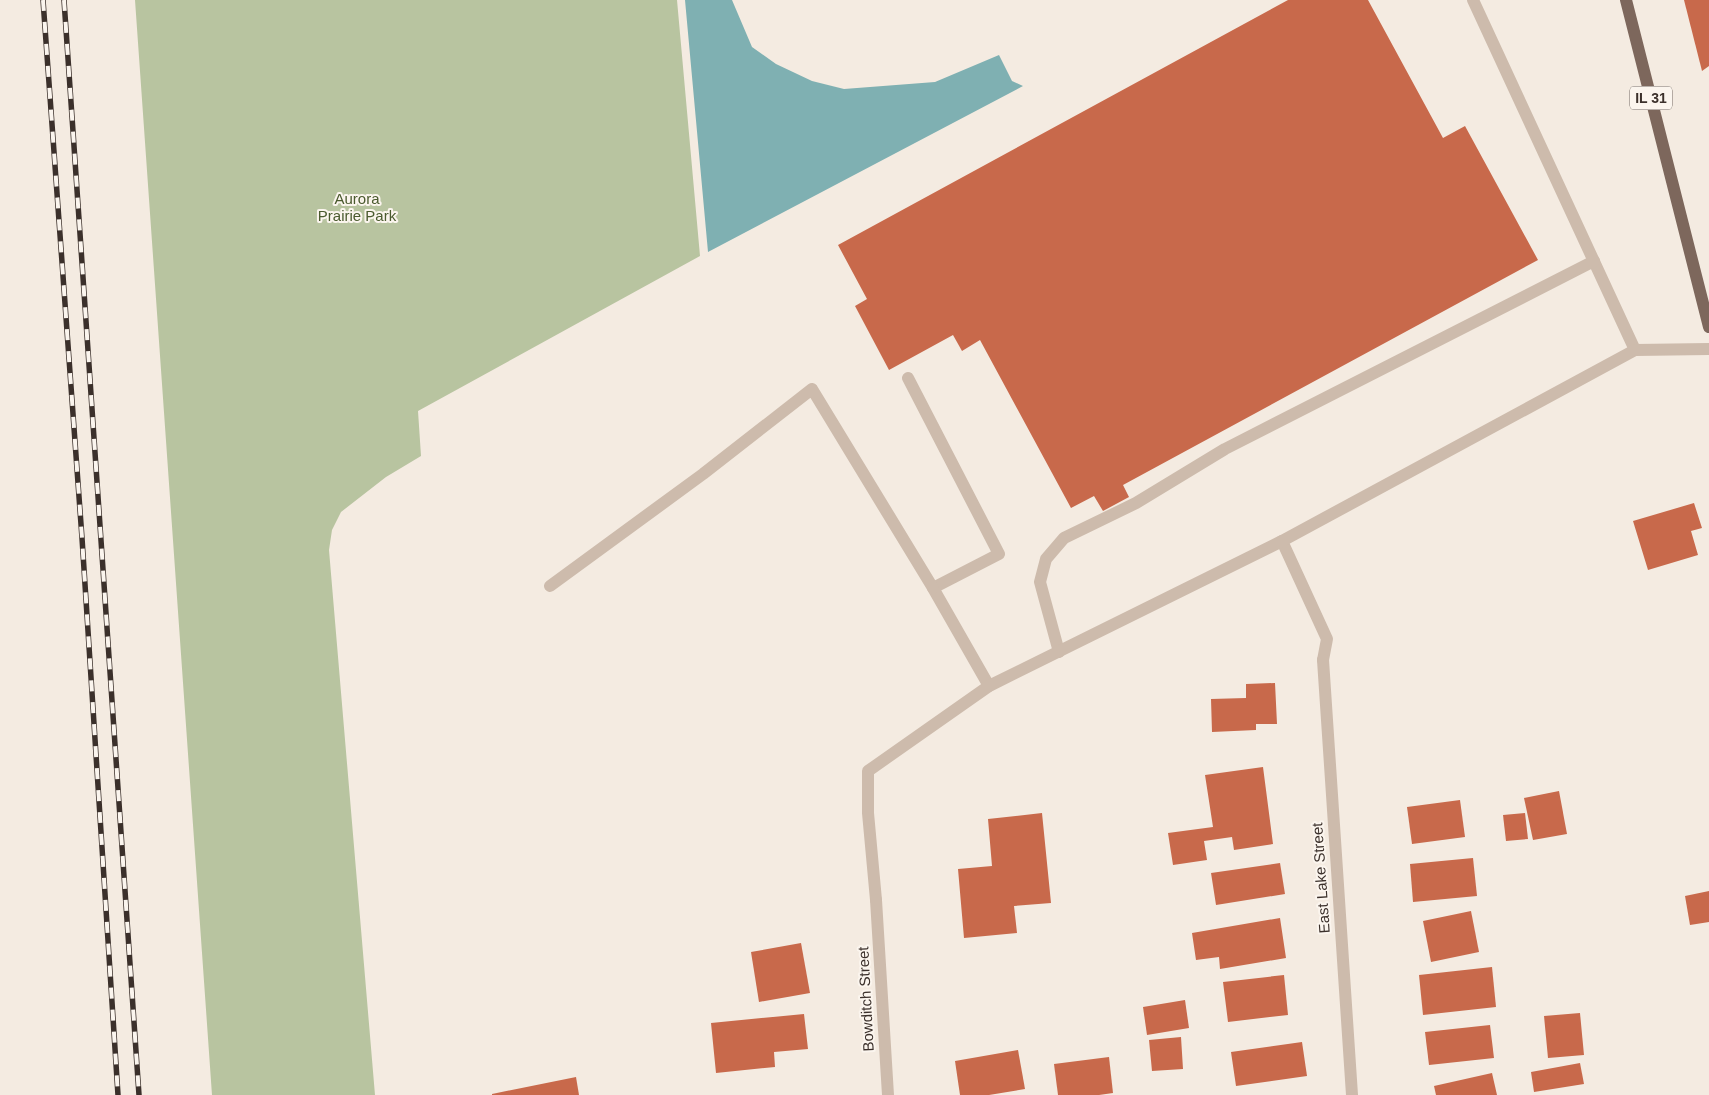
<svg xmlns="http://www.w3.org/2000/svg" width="1709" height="1095" font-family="Helvetica,sans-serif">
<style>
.green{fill:#b8c4a0}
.water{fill:#7fb0b2}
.building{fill:#c8694b}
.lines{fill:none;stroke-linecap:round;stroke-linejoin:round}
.lane{stroke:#cdbbac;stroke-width:12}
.street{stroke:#cdbbac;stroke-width:12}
.primary{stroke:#7d675c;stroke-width:12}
.rail-casing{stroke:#3b302b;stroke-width:5.5}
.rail{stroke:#fbf5ee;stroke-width:4;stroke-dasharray:11;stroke-linecap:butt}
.labels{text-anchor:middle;stroke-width:4;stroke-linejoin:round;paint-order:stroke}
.shield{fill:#fbf5ee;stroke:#756b66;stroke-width:1}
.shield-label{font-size:14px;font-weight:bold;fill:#3b302b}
.park-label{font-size:15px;fill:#4a5a2e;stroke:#fbf5ee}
.street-label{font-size:15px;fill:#3b302b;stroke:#fbf5ee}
</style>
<rect width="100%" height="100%" fill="#f4ebe1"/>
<!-- green -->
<path class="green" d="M135,0H677L700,256L418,411L421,456L386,477L341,512L332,530L329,550L375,1095H212Z"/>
<!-- water -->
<path class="water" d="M685,0H732L752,47L776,64L812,81L844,89L935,82L999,55L1012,81L1023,86L708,252Z"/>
<!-- building -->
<g class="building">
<path d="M1288,0H1368L1443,138L1465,126L1538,260L1123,485L1129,497L1103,511L1094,496L1071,508L980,340L962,351L953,335L889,370L855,306L867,299L838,245Z"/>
<path d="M1684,0H1709V66L1702,71Z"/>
<path d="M1694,503L1702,528L1691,531L1698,555L1648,570L1633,521Z"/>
<path d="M1275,683L1277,724H1256V730L1212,732L1211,699L1246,698V684Z"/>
<path d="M1263,767L1273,844L1234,850L1232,837L1204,841L1207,860L1173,865L1168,833L1213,827L1205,775Z"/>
<path d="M1559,791L1567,834L1533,840L1524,798Z"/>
<path d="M1460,800L1465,837L1412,844L1407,807Z"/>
<path d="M1042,813L1051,903L1014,906L1017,933L964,938L958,869L992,866L988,819Z"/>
<path d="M1525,813L1528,839L1506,841L1503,815Z"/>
<path d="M1473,858L1477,896L1413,902L1410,864Z"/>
<path d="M1280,863L1285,894L1216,905L1211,873Z"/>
<path d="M1709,891V922L1690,925L1685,896Z"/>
<path d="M1471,911L1479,952L1431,962L1423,921Z"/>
<path d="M1280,918L1286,958L1220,969L1219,957L1196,960L1192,933Z"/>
<path d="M801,943L810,993L759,1002L751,952Z"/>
<path d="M1492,967L1496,1007L1423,1015L1419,975Z"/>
<path d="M1284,975L1288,1015L1228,1022L1223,982Z"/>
<path d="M1185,1000L1189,1028L1147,1035L1143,1007Z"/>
<path d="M1580,1013L1584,1055L1548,1058L1544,1016Z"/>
<path d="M804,1014L808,1049L774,1052L775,1067L716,1073L711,1023Z"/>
<path d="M1490,1025L1494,1058L1429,1065L1425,1032Z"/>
<path d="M1181,1037L1183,1069L1152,1071L1149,1040Z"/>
<path d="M1302,1042L1307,1076L1236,1086L1231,1052Z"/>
<path d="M1018,1050L1025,1089L989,1095H960L955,1061Z"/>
<path d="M1109,1057L1113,1093L1099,1095H1058L1054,1064Z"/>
<path d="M1580,1063L1584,1084L1534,1092L1531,1072Z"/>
<path d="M1492,1073L1497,1095H1436L1434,1086Z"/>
<path d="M576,1077L579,1095H492V1094Z"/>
</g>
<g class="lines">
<!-- lane -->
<g class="lane">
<path d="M1473,0L1635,350"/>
<path d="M908,378L999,554L933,588L989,686"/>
<path d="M1282,541L1327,639L1323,660"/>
<path d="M550,586L703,474L812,389L933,588"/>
<path d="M1059,652L1040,582L1046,559L1064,538L1136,503L1225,449L1594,261"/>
<path d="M876,900L868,813V771L989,686L1282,541L1635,350L1709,349"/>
</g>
<!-- street -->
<g class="street">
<path d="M1323,660L1352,1095"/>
<path d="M876,900L888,1095"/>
</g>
<!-- primary -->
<path class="primary" d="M1626,0L1709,327"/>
<defs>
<g id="rail">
<path d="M43,0L82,538L118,1095"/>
<path d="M64,0L139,1095"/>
</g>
</defs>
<!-- rail casing -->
<use href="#rail" class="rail-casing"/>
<!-- rail -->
<use href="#rail" class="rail"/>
</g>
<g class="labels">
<!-- shield labels -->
<rect class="shield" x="1630" y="86.5" width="42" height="23" rx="4"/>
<g class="shield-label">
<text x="1651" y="103">IL 31</text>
</g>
<!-- park labels -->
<g class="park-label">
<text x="357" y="204">Aurora<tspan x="357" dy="17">Prairie Park</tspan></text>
</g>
<!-- street labels -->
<g class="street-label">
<text transform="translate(1321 878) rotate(-94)" y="5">East Lake Street</text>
<text transform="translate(866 999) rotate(-93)" y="5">Bowditch Street</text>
</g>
</g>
</svg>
